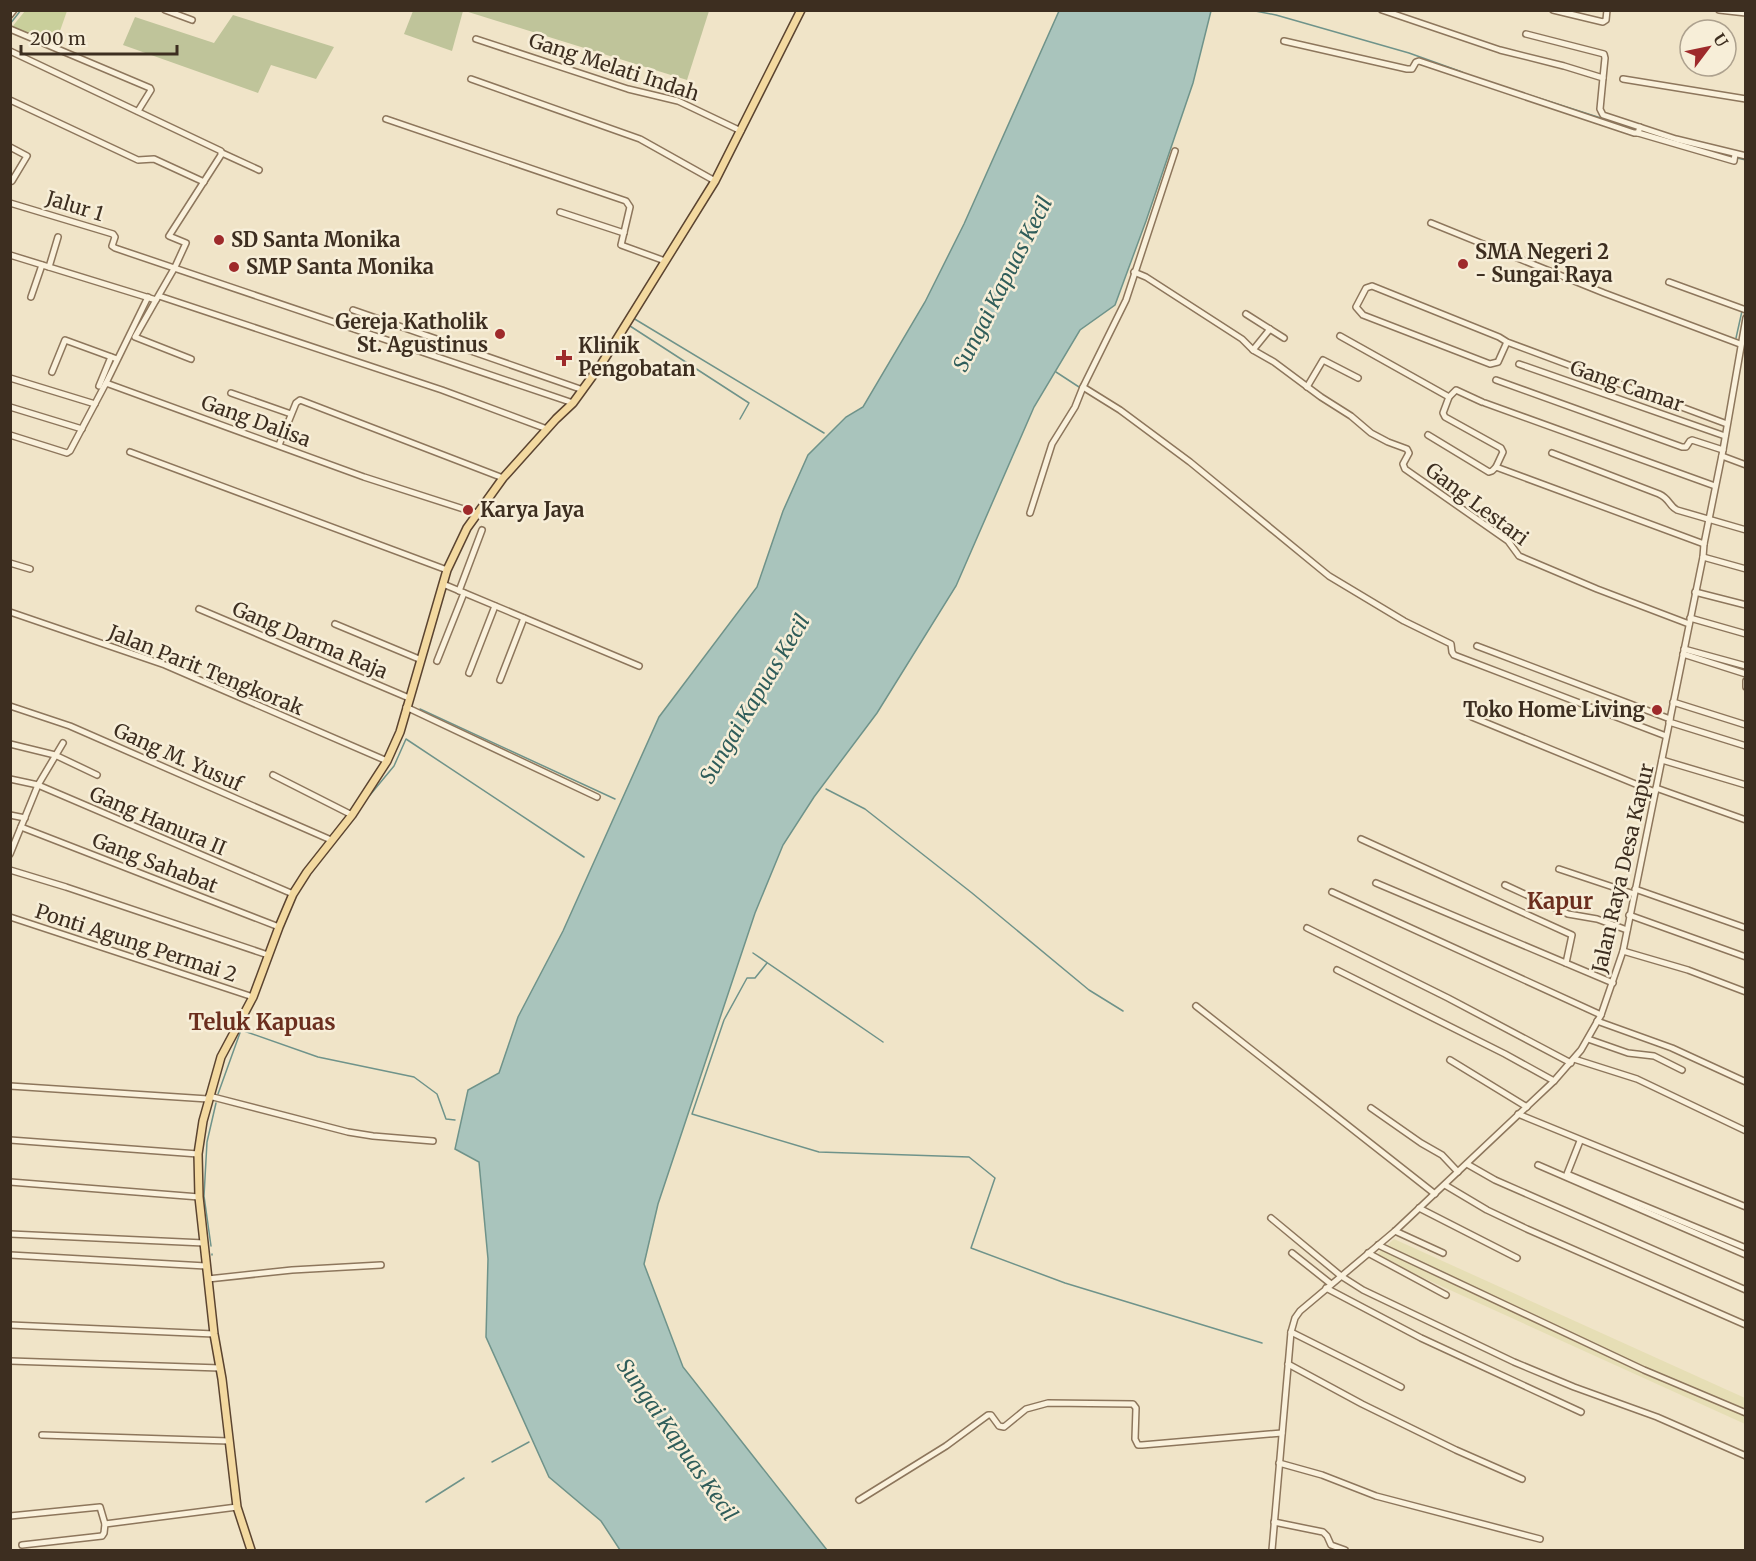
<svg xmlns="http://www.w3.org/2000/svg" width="1756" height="1561" font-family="Merriweather,serif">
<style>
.farmland{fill:#e6deb5}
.green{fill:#c9cf9b}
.cemetery{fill:#bfc49a}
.water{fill:#a9c4bc;stroke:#6f938a;stroke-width:1.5}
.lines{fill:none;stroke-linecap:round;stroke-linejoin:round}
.stream{stroke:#6f938a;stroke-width:1.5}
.minor-casing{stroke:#8d765c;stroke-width:8}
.major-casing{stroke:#5b4430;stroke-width:10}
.minor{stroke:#faf1dc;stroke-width:5}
.major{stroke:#f3d9a0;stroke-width:7}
.poi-dot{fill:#9e2a2b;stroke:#f7eed8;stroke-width:2}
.labels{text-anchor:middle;stroke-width:5;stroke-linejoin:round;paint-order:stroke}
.street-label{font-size:20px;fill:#3d2e20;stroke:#f7eed8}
.poi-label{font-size:20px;font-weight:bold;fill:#3d2e20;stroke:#f7eed8;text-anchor:start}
.water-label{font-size:21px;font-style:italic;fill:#2f5d5a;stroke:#f7eed8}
.quarter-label{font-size:22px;font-weight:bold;fill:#6b2e1e;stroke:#f7eed8}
</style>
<rect width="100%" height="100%" fill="#f0e4c8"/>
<!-- farmland -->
<path class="farmland" d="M1394,1239L1745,1398V1424L1375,1256Z"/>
<!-- green -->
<path class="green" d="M25,11H67L55,45L12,27Z"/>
<!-- cemetery -->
<g class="cemetery">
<path d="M413,11H463L452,51L404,34Z"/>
<path d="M465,11L709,10V11L687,80Z"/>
<path d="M233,15L334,47L316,79L271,65L258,93L123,45L135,17L214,43Z"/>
</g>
<!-- water -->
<path class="water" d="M1059,11H1211L1193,83L1146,221L1115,305L1080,330L1034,407L956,586L877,713L814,797L783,845L755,913L658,1204L644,1264L683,1367L827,1550H620L601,1521L549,1477L486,1337L488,1259L479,1162L455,1149L468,1090L499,1073L518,1017L563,931L659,717L757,587L783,511L808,455L846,417L863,407L925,302L964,224Z"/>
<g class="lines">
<!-- stream -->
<g class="stream">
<path d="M1250,10L1276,15L1409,53L1462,72"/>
<path d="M10,24L21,10"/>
<path d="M1480,79L1635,129"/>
<path d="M1696,147L1732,157"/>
<path d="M1737,158L1746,160"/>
<path d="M1745,296L1746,291"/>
<path d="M633,318L824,433"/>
<path d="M630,326L749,403L740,419"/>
<path d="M624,335L628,327"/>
<path d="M1736,338L1742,311"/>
<path d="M613,354L620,342"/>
<path d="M1056,372L1079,387"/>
<path d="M1113,408L1131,421"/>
<path d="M420,709L615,799"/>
<path d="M826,789L865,809L972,893L1089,990L1123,1011"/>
<path d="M370,795L394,766L406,739L584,857"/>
<path d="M753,953L883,1042"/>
<path d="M767,963L755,978H747L724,1020L692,1114L819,1152L969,1157L995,1178L971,1248L1065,1283L1262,1343"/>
<path d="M218,1094L241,1030L318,1057L414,1077L437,1094L446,1119L455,1120"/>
<path d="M211,1246L204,1196L207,1142L216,1103"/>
<path d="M212,1254V1255"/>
<path d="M492,1462L529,1442"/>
<path d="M426,1502L464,1478"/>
</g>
<defs>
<g id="minor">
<path d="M165,10L192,20"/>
<path d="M1382,10L1500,50L1564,66L1603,78L1600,109L1603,115L1676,139L1746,156"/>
<path d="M1553,10L1603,22L1606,20L1607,10"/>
<path d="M1719,10L1746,13"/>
<path d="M10,15L14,10"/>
<path d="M10,29L150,88L151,90L138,111"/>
<path d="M1526,34L1604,54L1605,58L1603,78"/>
<path d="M476,39L628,89L678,101L741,131"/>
<path d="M1284,41L1407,69H1412L1416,62L1419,61L1634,133H1638L1640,127"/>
<path d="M10,51L221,151V155L169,236L186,243L175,267L156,300"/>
<path d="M471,79L640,139L715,181"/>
<path d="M1623,79L1746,99"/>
<path d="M10,100L138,160L154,159L204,182"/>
<path d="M386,119L626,201L630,207L621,245L665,261"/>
<path d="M1638,133L1734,161L1735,154"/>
<path d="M10,147L27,156L12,181"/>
<path d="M1175,151L1126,300L1083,387L1120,410L1190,462L1329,576L1404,621L1451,644L1452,652L1454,655L1666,736"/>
<path d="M222,153L259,170"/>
<path d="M10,203L113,234L115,237L112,246L115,248L573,403"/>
<path d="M560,212L624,233"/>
<path d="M1431,223L1604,293L1740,344"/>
<path d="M10,255L156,300L135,337L191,359"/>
<path d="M49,267L58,237"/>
<path d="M1134,272L1146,277L1242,339L1253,350L1274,362L1321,397L1351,416L1371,433L1388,442L1407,449L1409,453L1403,464L1405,469L1508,541L1519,556L1597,589L1689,624"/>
<path d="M1669,282L1746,310"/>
<path d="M159,296L442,390L547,429"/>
<path d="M31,297L42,265"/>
<path d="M353,310L583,390"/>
<path d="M1246,314L1284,338"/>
<path d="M1340,336L1449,397"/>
<path d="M1507,342L1498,362L1490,364L1363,315L1356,307L1366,288L1372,286L1499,337L1507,342L1727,424"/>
<path d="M1253,350L1270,329"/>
<path d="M1519,364L1725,436"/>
<path d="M52,372L65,340L117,359"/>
<path d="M10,378L95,404"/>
<path d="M1496,380L1682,447H1686L1690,441L1692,440L1723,450"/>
<path d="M106,383L148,297"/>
<path d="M99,386L111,357"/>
<path d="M1307,387L1323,360L1358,378"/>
<path d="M231,393L291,414"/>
<path d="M1482,402L1456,390L1449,397L1443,413L1445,417L1501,448L1503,452L1496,467"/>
<path d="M1485,403L1715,486"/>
<path d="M10,407L82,429"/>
<path d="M10,435L67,453L70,451L106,383L364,477L476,513"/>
<path d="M1428,435L1489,472L1492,471L1496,467L1704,544"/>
<path d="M279,445L296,403L300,400L503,478"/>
<path d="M130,452L447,570"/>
<path d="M1552,453L1659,494C1670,499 1669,506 1677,510L1746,530"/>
<path d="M1722,456L1746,465"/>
<path d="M1030,513L1052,444L1075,407L1083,387"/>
<path d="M1703,557L1746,569"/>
<path d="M10,563L30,569"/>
<path d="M443,584L639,666"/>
<path d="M459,591L482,530"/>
<path d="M1695,592L1746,605"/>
<path d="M199,609L409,698"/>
<path d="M10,612L165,665L387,761"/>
<path d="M1690,618L1746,634"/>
<path d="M335,624L419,659"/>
<path d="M1477,646L1670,719"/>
<path d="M1684,649L1746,666"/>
<path d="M1683,654L1746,674"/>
<path d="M437,661L464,593"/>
<path d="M469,673L495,606"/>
<path d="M500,680L524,618"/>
<path d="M1746,681V687"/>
<path d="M1673,702L1746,725"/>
<path d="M10,706L70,726L331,840"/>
<path d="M406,707L597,797"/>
<path d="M1472,717L1655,792"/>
<path d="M1669,722L1746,746"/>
<path d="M10,744L55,755L97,775"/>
<path d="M1662,760L1746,785"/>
<path d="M273,775L352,815"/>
<path d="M10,779L38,785L293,894"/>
<path d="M1656,788L1746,820"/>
<path d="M10,815L25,818"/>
<path d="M21,827L279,927"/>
<path d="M1361,839L1572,935L1566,963"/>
<path d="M10,854L38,785L63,743"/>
<path d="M1559,869L1634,894"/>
<path d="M10,870L66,887L268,955"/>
<path d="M1376,883L1613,983"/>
<path d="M1505,885L1568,914L1597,919L1627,930"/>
<path d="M1635,889L1746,928"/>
<path d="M1332,892L1601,1015"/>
<path d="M1629,915L1746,957"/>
<path d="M10,917L253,997"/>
<path d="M1307,928L1448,998L1571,1063"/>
<path d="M1623,951L1688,970L1746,992"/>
<path d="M1337,970L1505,1054L1554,1081"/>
<path d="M1196,1006L1435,1194"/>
<path d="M1597,1021L1672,1048L1746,1082"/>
<path d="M1588,1039L1628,1053L1654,1056L1682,1070"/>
<path d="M1574,1059L1637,1079L1746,1131"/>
<path d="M1450,1060L1527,1107"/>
<path d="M10,1086L208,1099"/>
<path d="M209,1096L348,1132L373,1136L433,1141"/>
<path d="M1371,1108L1421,1143L1442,1155L1458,1172"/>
<path d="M1518,1114L1746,1207"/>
<path d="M10,1140L198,1154"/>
<path d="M1580,1141L1567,1174L1746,1248"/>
<path d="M1467,1164L1495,1180L1746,1290"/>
<path d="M1538,1165L1746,1255"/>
<path d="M10,1182L199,1197"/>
<path d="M1445,1185L1487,1210L1527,1229L1746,1325"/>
<path d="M1419,1208L1517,1258"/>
<path d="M1271,1218L1341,1276L1363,1290L1514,1362L1574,1387L1657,1417L1746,1456"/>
<path d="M1395,1231L1443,1253"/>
<path d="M10,1234L204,1243"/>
<path d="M1378,1245L1644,1370L1746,1413"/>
<path d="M1292,1253L1331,1284"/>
<path d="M1368,1253L1446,1295"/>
<path d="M10,1255L206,1266"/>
<path d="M208,1279L292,1270L381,1265"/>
<path d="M1326,1288L1421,1338L1581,1412"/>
<path d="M10,1325L214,1334"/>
<path d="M1291,1332L1401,1387"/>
<path d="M10,1361L220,1368"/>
<path d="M1288,1364L1362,1404L1456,1450L1522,1479"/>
<path d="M42,1435L229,1441"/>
<path d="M1279,1463L1322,1475L1376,1496L1540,1539"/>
<path d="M859,1500L946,1446L988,1415H991L999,1426L1004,1427L1026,1409L1048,1403L1133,1404L1136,1408L1135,1439L1138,1445H1142L1282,1433"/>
<path d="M10,1516L100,1507L105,1524"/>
<path d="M1274,1522L1323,1532L1327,1536L1331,1545L1345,1550"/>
<path d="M22,1545L102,1536L104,1533L105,1524L237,1507"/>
<path d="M1272,1550L1291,1332L1295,1318L1300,1311L1395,1231L1554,1081L1581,1050L1601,1015L1623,951L1703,557L1704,544L1723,450L1746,318"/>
</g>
<path id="major" d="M251,1550L237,1507L222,1379L214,1334L199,1197L198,1154L203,1121L221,1057L253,997L279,927L293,894L307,872L352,815L387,761L400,732L447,570L467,528L503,478L556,419L573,403L602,363L715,181L801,10"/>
</defs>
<!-- minor casing -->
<use href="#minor" class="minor-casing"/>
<!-- major casing -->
<use href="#major" class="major-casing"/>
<!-- minor -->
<use href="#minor" class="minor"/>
<!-- major -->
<use href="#major" class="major"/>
</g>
<!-- markers -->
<g class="poi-dot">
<circle cx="219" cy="240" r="6"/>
<circle cx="1463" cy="264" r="6"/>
<circle cx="234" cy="267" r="6"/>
<circle cx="500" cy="334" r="6"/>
<path d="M561 349h6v6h6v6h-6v6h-6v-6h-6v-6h6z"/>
<circle cx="468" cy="510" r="6"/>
<circle cx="1657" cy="710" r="6"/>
</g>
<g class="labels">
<!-- street labels -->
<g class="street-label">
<text transform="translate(614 67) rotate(18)" y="7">Gang Melati Indah</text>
<text transform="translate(75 206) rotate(17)" y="7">Jalur 1</text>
<text transform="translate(1627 386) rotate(19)" y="7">Gang Camar</text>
<text transform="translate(256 421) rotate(20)" y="7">Gang Dalisa</text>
<text transform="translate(1477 504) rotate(37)" y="7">Gang Lestari</text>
<text transform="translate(310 640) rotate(23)" y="7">Gang Darma Raja</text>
<text transform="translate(206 670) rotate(22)" y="7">Jalan Parit Tengkorak</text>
<text transform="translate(178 757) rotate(24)" y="7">Gang M. Yusuf</text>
<text transform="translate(158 821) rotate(23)" y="7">Gang Hanura II</text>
<text transform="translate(155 863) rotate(21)" y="7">Gang Sahabat</text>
<text transform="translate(1623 868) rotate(-77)" y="7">Jalan Raya Desa Kapur</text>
<text transform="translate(136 943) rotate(18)" y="7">Ponti Agung Permai 2</text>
</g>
<!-- poi labels -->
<g class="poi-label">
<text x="231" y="247">SD Santa Monika</text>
<text x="1475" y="259">SMA Negeri 2<tspan x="1475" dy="23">- Sungai Raya</tspan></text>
<text x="246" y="274">SMP Santa Monika</text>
<text x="488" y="329" text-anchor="end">Gereja Katholik<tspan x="488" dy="23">St. Agustinus</tspan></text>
<text x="578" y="353">Klinik<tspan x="578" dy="23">Pengobatan</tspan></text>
<text x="480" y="517">Karya Jaya</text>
<text x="1645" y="717" text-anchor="end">Toko Home Living</text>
</g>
<!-- water labels -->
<g class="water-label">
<text transform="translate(1003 284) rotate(-63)" y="7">Sungai Kapuas Kecil</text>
<text transform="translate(755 699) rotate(-59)" y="7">Sungai Kapuas Kecil</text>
<text transform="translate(677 1440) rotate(55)" y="7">Sungai Kapuas Kecil</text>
</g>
<!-- quarter labels -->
<g class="quarter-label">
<text x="1560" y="909">Kapur</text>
<text x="262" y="1030">Teluk Kapuas</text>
</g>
</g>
<!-- border -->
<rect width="1756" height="1561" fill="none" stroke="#3d2e20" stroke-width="24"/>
<!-- north arrow -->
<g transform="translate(1708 48) rotate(58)"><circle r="28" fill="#f7eed8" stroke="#ada18e" stroke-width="1.5"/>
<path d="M0-4.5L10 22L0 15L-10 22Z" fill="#9e2a2b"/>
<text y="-9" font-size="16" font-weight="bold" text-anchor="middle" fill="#3d2e20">U</text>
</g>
<!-- scale -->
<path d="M21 45v9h156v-9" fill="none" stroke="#3d2e20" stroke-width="3"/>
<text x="30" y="45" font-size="18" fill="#3d2e20" stroke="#f7eed8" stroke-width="4.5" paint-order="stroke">200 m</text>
</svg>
